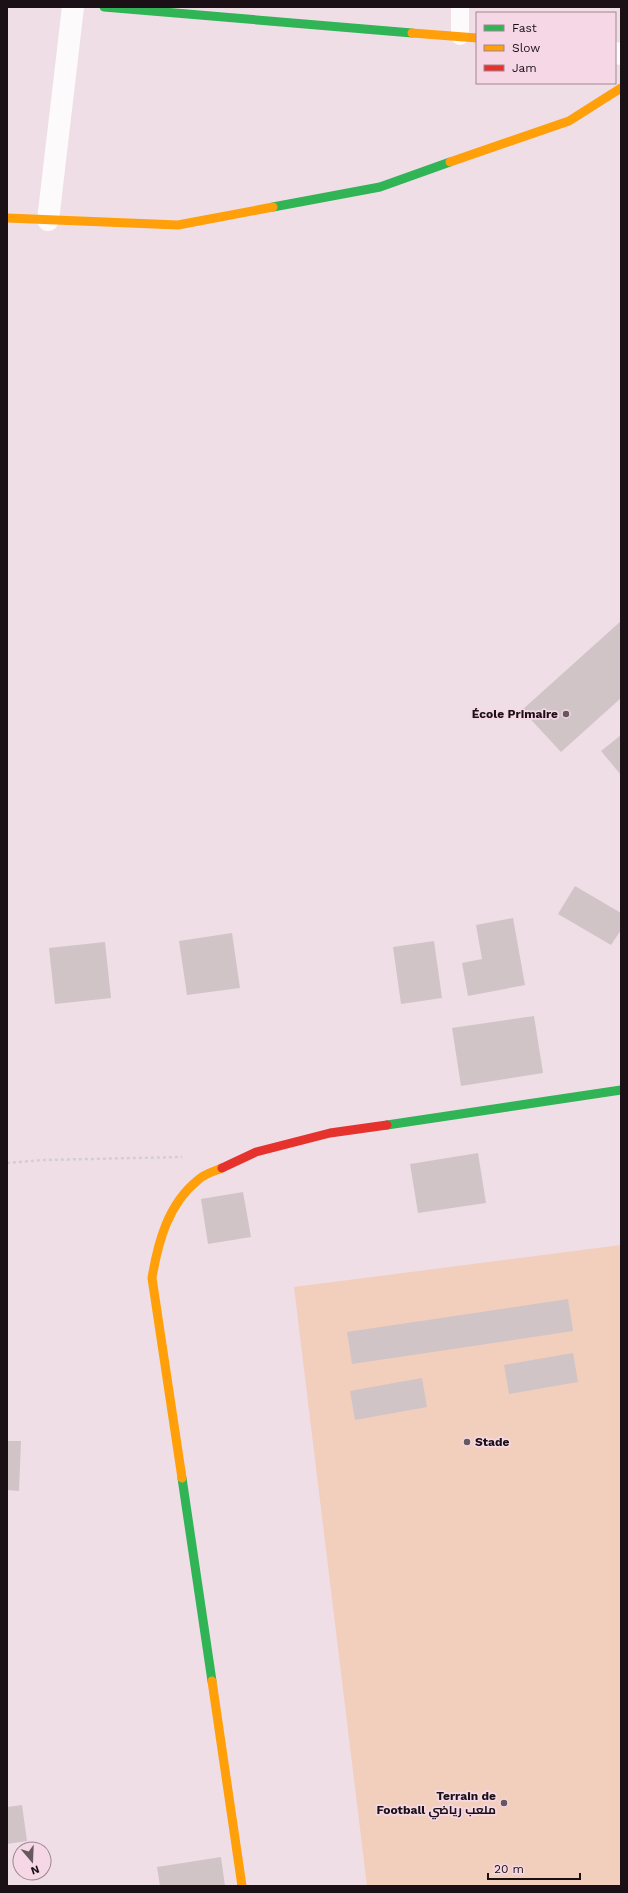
<svg xmlns="http://www.w3.org/2000/svg" width="628" height="1893" font-family="'Work Sans',Cairo,sans-serif">
<style>
.green{fill:#f2cebc}
.building{fill:#d1c4c7}
.lines{fill:none;stroke-linecap:round;stroke-linejoin:round}
.path{stroke:#d3cfd1;stroke-width:2.5;stroke-dasharray:3 3;stroke-linecap:butt}
.lane{stroke:#fdfafb;stroke-width:18}
.street{stroke:#fdfafb;stroke-width:22}
.fast{stroke:#30b455;stroke-width:9}
.slow{stroke:#ff9f0a;stroke-width:9}
.jam{stroke:#e5322d;stroke-width:9}
.poi-dot{fill:#65585e;stroke:#f6d7e5;stroke-width:1.5}
.labels{text-anchor:middle;stroke-width:3.5;stroke-linejoin:round;paint-order:stroke}
.poi-label{font-size:12px;font-weight:bold;fill:#1a1015;stroke:#f6d7e5;text-anchor:end}
</style>
<rect width="100%" height="100%" fill="#efdee6"/>
<!-- green -->
<path class="green" d="M621,1245V1886H367L294,1287Z"/>
<!-- building -->
<g class="building">
<path d="M621,621V698L561,752L522,710Z"/>
<path d="M621,735V775L601,751Z"/>
<path d="M575,886L621,913V930L611,945L558,914Z"/>
<path d="M513,918L525,985L468,996L462,963L482,959L476,925Z"/>
<path d="M232,933L240,988L187,995L179,941Z"/>
<path d="M434,941L442,998L401,1004L393,947Z"/>
<path d="M105,942L111,998L55,1004L49,948Z"/>
<path d="M534,1016L543,1073L461,1086L452,1028Z"/>
<path d="M478,1153L486,1203L418,1213L410,1164Z"/>
<path d="M243,1192L251,1237L208,1244L201,1199Z"/>
<path d="M568,1299L573,1331L352,1364L347,1332Z"/>
<path d="M573,1353L578,1382L509,1394L504,1365Z"/>
<path d="M422,1378L427,1407L355,1420L350,1391Z"/>
<path d="M7,1441H21L19,1491L7,1490Z"/>
<path d="M22,1805L27,1841L7,1844V1807Z"/>
<path d="M221,1857L225,1886H160L157,1867Z"/>
</g>
<g class="lines">
<!-- path -->
<path class="path" d="M7,1163L42,1160L182,1157"/>
<!-- lane -->
<path class="lane" d="M460,36V7"/>
<!-- street -->
<g class="street">
<path d="M615,53L621,54"/>
<path d="M48,220L73,7"/>
</g>
<!-- fast -->
<g class="fast">
<path d="M104,7L412,33"/>
<path d="M273,207L380,187L450,162"/>
<path d="M387,1125L621,1090"/>
<path d="M182,1478L212,1681"/>
</g>
<!-- slow -->
<g class="slow">
<path d="M412,33L477,38"/>
<path d="M450,162L569,121L621,88"/>
<path d="M7,218L178,225L273,207"/>
<path d="M182,1478L152,1278C158,1242 168,1204 198,1180C204,1174 215,1171 222,1168"/>
<path d="M212,1681L242,1886"/>
</g>
<!-- jam -->
<path class="jam" d="M222,1168L256,1152L330,1133L387,1125"/>
</g>
<!-- markers -->
<g class="poi-dot">
<circle cx="566" cy="714" r="4"/>
<circle cx="467" cy="1442" r="4"/>
<circle cx="504" cy="1803" r="4"/>
</g>
<g class="labels">
<!-- poi labels -->
<g class="poi-label">
<text x="558" y="718">École Primaire</text>
<text x="475" y="1446" text-anchor="start">Stade</text>
<text x="496" y="1800">Terrain de<tspan x="496" dy="14">Football ملعب رياضي</tspan></text>
</g>
</g>
<!-- border -->
<rect width="628" height="1893" fill="none" stroke="#1a1015" stroke-width="16"/>
<!-- legend -->
<rect x="476" y="12" width="140" height="72" fill="#f6d7e5" stroke="#9e8792"/>
<rect x="484" y="25" width="20" height="6" fill="#30b455" stroke="#9e8792"/>
<text x="512" y="32" font-size="12" fill="#1a1015">Fast</text>
<rect x="484" y="45" width="20" height="6" fill="#ff9f0a" stroke="#9e8792"/>
<text x="512" y="52" font-size="12" fill="#1a1015">Slow</text>
<rect x="484" y="65" width="20" height="6" fill="#e5322d" stroke="#9e8792"/>
<text x="512" y="72" font-size="12" fill="#1a1015">Jam</text>
<!-- north arrow -->
<g transform="translate(32 1861) rotate(161)"><circle r="19" fill="#f6d7e5" stroke="#9e8792"/>
<path d="M0-3L7 15L0 10L-7 15Z" fill="#65585e"/>
<text y="-6" font-size="11" font-weight="bold" text-anchor="middle" fill="#1a1015">N</text>
</g>
<!-- scale -->
<path d="M488 1873v6h92v-6" fill="none" stroke="#1a1015" stroke-width="2"/>
<text x="494" y="1873" font-size="12" fill="#1a1015" stroke="#f6d7e5" stroke-width="3" paint-order="stroke">20 m</text>
</svg>
